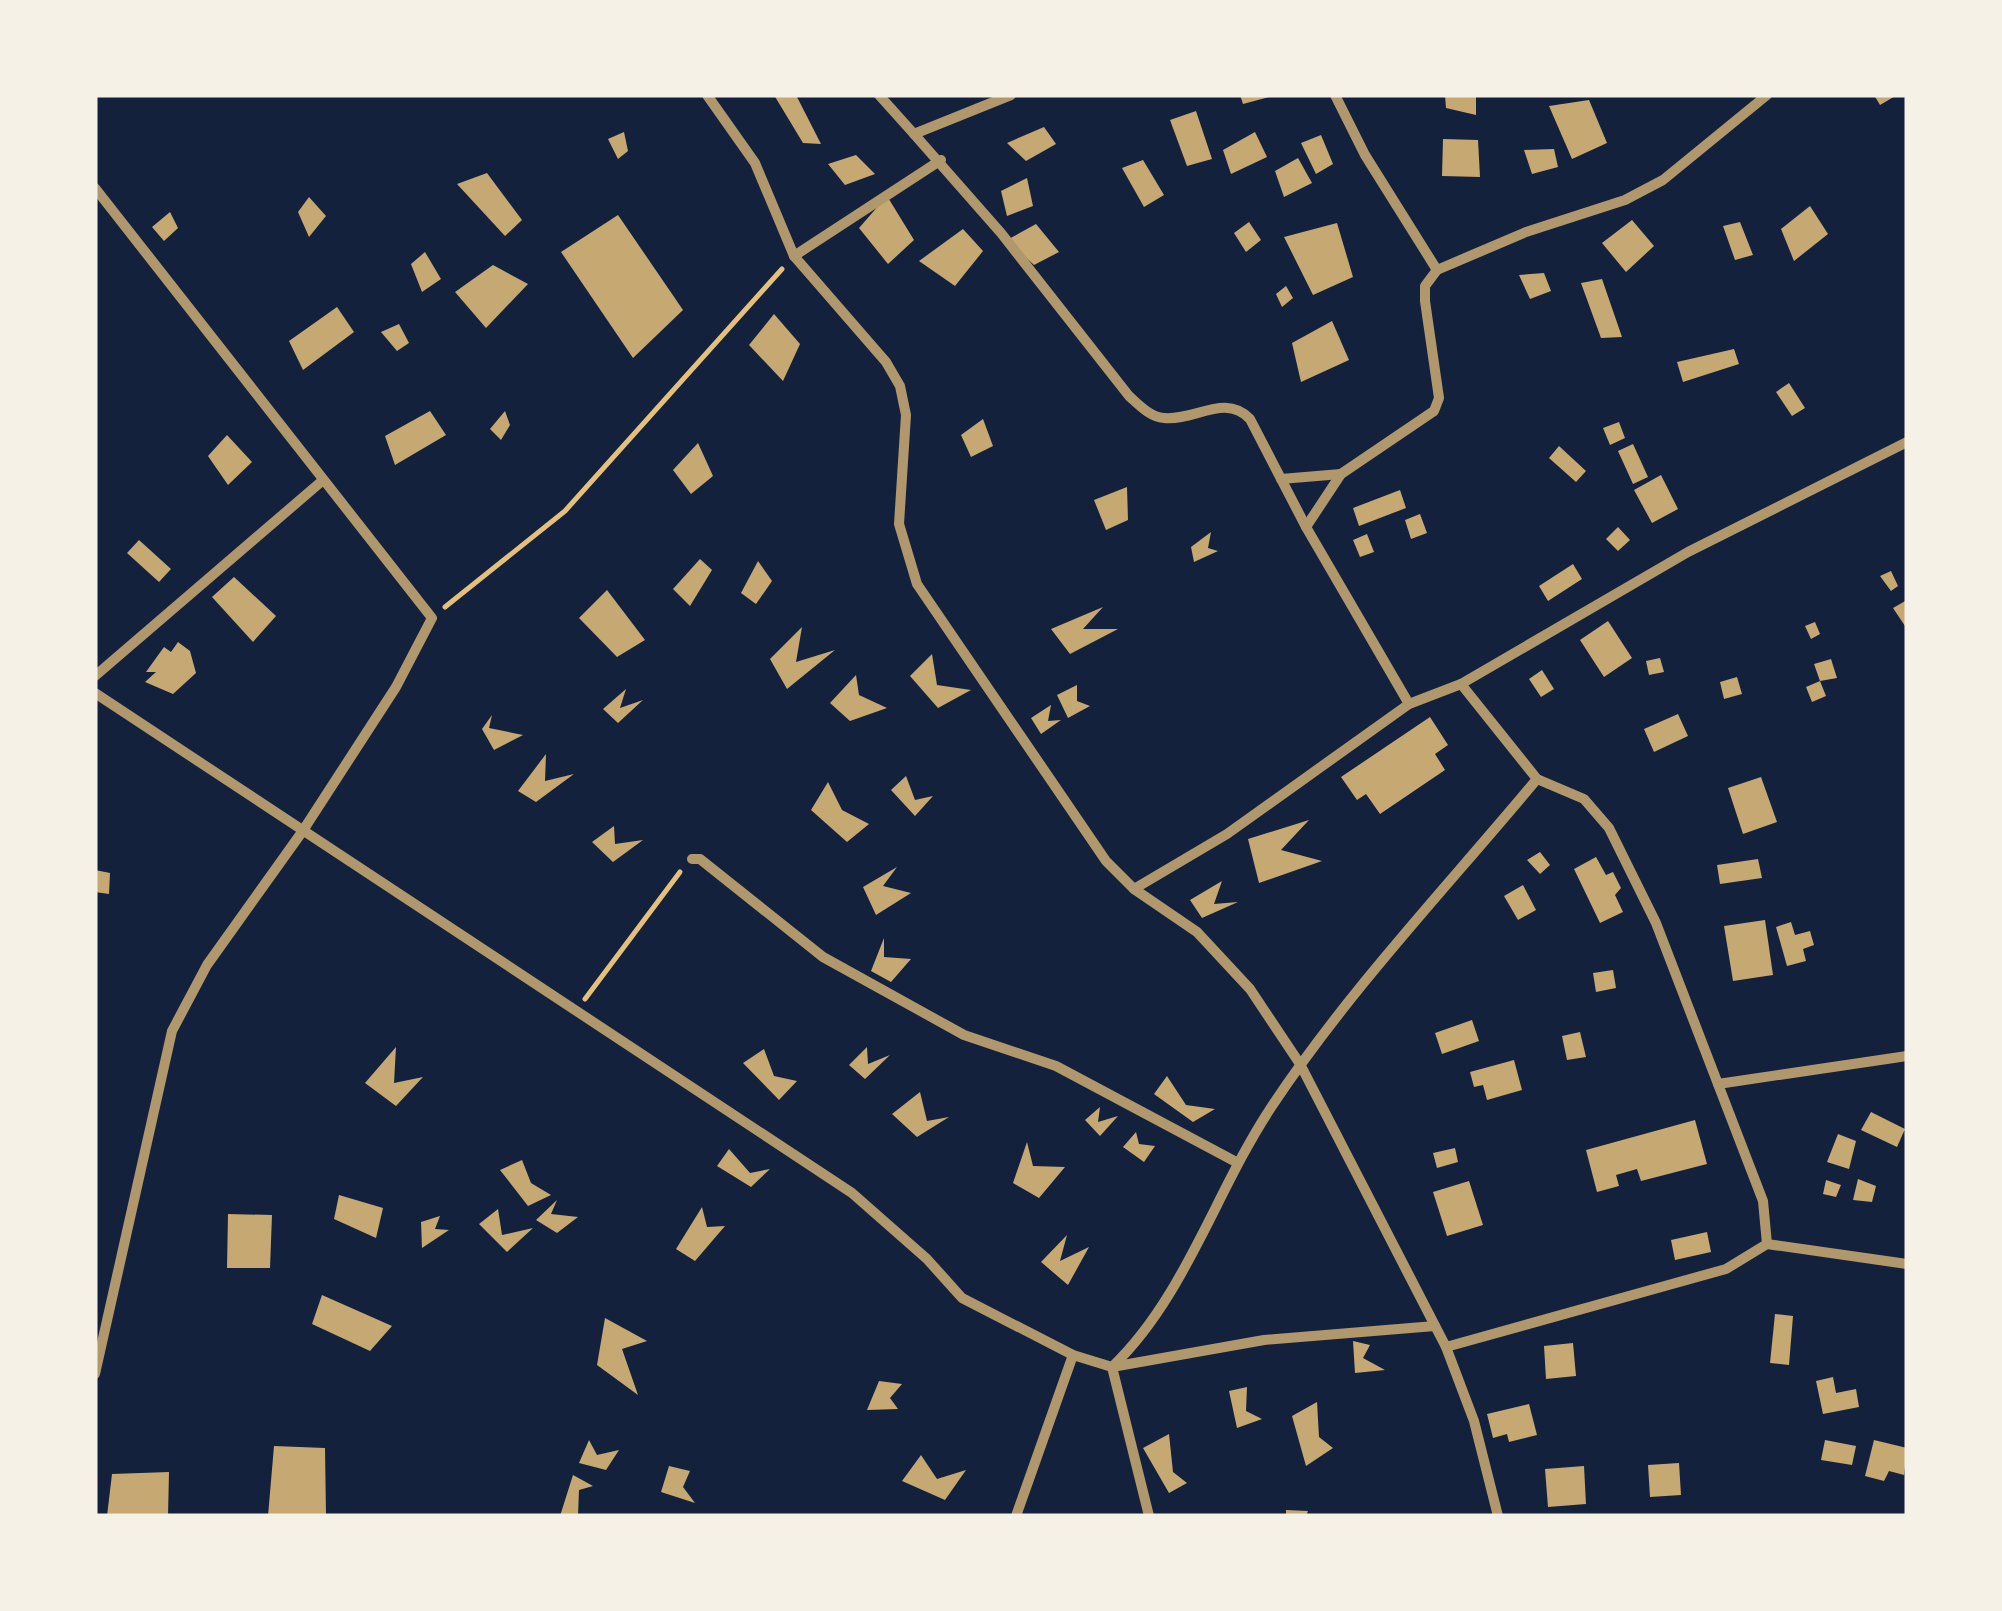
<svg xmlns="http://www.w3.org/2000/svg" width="2002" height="1611" font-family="'IBM Plex Sans',sans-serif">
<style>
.building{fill:#c6a872}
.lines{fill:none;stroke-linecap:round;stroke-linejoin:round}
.path{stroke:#e5c07b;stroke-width:5}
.minor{stroke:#b1986c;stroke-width:10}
</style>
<rect width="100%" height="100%" fill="#14213d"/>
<!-- building -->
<g class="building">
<path d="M774,95H796L821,144L803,143Z"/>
<path d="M1240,95H1273V96L1243,104Z"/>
<path d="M1445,95H1476V115L1446,108Z"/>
<path d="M1874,95H1897L1880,105Z"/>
<path d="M1589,100L1607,143L1572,159L1549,106Z"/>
<path d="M1196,111L1212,159L1187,166L1170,120Z"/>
<path d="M1044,127L1056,144L1026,161L1007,143Z"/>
<path d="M624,132L628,151L618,159L608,139Z"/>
<path d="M1255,132L1267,157L1231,174L1223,150Z"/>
<path d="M1321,135L1333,164L1316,174L1301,143Z"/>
<path d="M1443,139L1478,140L1480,177L1442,176Z"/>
<path d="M1554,149L1558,167L1532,174L1524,150Z"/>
<path d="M856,155L875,174L845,185L828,164Z"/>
<path d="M1298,158L1312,183L1284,197L1275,171Z"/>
<path d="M1143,160L1164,195L1144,207L1122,168Z"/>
<path d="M487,173L522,220L505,236L457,184Z"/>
<path d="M1027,178L1033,206L1007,216L1001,191Z"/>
<path d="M887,196L914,240L888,264L859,228Z"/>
<path d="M309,197L326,216L309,237L298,212Z"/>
<path d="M1810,206L1828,234L1794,261L1781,229Z"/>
<path d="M170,212L178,228L164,241L152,227Z"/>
<path d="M618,215L683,310L633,358L561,252Z"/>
<path d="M1632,220L1654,246L1626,272L1602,243Z"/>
<path d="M1249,222L1261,240L1246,252L1234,233Z"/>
<path d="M1740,222L1753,255L1735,260L1723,226Z"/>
<path d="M1337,223L1353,277L1313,295L1284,237Z"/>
<path d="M1036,224L1059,252L1034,265L1007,240Z"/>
<path d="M963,229L983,251L955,286L919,261Z"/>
<path d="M425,252L441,279L422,292L411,264Z"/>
<path d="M493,265L528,284L486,328L455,292Z"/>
<path d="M1544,273L1551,291L1530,299L1519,275Z"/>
<path d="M1602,279L1622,337L1601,338L1581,283Z"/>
<path d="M1286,286L1293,298L1282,307L1276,294Z"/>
<path d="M337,307L354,332L303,370L289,341Z"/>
<path d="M774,314L800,344L783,381L749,345Z"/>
<path d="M1332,321L1349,360L1301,382L1292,343Z"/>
<path d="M399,324L409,343L397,351L381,332Z"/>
<path d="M1734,349L1739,364L1683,382L1677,362Z"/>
<path d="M1789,383L1805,408L1792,416L1776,392Z"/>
<path d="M430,411L446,435L395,465L385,436Z"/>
<path d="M505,411L510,425L501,440L490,429Z"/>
<path d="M983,419L993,446L971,457L961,435Z"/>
<path d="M1619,422L1625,438L1610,445L1603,428Z"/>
<path d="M227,435L252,462L228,485L208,456Z"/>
<path d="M698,443L713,476L691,494L673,470Z"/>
<path d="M1633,444L1648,477L1633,484L1618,451Z"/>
<path d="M1559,446L1586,471L1576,482L1549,458Z"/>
<path d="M1661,475L1678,509L1652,523L1634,490Z"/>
<path d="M1127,487L1128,520L1106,530L1094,500Z"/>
<path d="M1400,490L1406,508L1359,526L1353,508Z"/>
<path d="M1420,514L1427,533L1411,539L1405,520Z"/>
<path d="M1618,527L1630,540L1618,551L1606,539Z"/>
<path d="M1211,532L1208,548L1218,551L1194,562L1191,547Z"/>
<path d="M1367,534L1374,552L1360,557L1353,540Z"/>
<path d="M139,540L171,569L159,582L127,553Z"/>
<path d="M700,559L712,570L690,606L673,589Z"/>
<path d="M758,561L772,581L756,604L741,593Z"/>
<path d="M1573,564L1582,579L1548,601L1539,586Z"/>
<path d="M1891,571L1898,586L1891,591L1880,576Z"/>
<path d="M234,577L276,616L253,642L212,597Z"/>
<path d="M607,590L645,640L617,657L579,618Z"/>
<path d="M1907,600V629L1893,608Z"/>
<path d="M1103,607L1083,629H1118L1070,654L1051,629Z"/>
<path d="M1608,621L1632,658L1604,677L1580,640Z"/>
<path d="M1815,622L1820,634L1811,639L1805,626Z"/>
<path d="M802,627L796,662L835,650L787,689L770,659Z"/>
<path d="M178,642L190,651L196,673L173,694L145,682L156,672H146L164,647L171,652Z"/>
<path d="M932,654L937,685L971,690L938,708L910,676Z"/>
<path d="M1660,658L1664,672L1649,675L1646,661Z"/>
<path d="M1831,659L1837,678L1820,681L1826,696L1812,702L1806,687L1820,681L1814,664Z"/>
<path d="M1542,670L1554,689L1541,697L1529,679Z"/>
<path d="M856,675L859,695L887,708L850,721L830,703Z"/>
<path d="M1737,677L1742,694L1724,699L1720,682Z"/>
<path d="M1077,685V701L1090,706L1068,718L1057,695Z"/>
<path d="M626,689L620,708L643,700L618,723L603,709Z"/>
<path d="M1051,705L1048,721L1061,720L1041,734L1031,718Z"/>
<path d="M1678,714L1688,736L1654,752L1644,729Z"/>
<path d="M492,715L489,728L523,735L494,750L482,729Z"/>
<path d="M1430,717L1448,745L1435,754L1445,770L1380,814L1366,794L1357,800L1341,777Z"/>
<path d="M546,754L545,781L574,774L536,802L518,791Z"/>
<path d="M906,776L915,800L933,796L915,816L891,790Z"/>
<path d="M1761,777L1777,822L1743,834L1728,788Z"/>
<path d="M828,782L842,810L869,824L847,842L811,810Z"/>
<path d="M1309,820L1281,850L1322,861L1259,883L1248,839Z"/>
<path d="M614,826L615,844L643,840L613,862L592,842Z"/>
<path d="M1540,852L1550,865L1540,874L1527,860Z"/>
<path d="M1596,857L1606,875L1613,872L1621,888L1615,895L1623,912L1600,923L1574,869Z"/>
<path d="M1758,859L1762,878L1720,884L1717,865Z"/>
<path d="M897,867L883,886L911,893L876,915L863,887Z"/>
<path d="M95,870L110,873L109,894L95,892Z"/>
<path d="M1222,881L1214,904L1238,902L1202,918L1190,900Z"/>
<path d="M1523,885L1536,910L1518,920L1504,896Z"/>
<path d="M1765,920L1773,975L1733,981L1724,926Z"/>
<path d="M1791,922L1795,935L1810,931L1814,945L1803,949L1806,961L1787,966L1776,927Z"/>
<path d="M884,938V957L911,959L891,982L871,971Z"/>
<path d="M1613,970L1616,988L1596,992L1593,973Z"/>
<path d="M1472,1020L1479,1041L1442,1054L1435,1033Z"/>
<path d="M1580,1032L1586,1057L1567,1060L1562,1036Z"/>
<path d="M396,1047L394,1083L423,1077L396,1106L365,1083Z"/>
<path d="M867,1047L868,1064L890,1055L865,1079L849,1065Z"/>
<path d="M764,1049L774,1076L797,1081L779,1100L743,1063Z"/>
<path d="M1514,1060L1522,1090L1487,1100L1483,1085L1474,1087L1470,1072Z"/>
<path d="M1167,1076L1186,1105L1215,1109L1193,1122L1154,1094Z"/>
<path d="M920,1092L927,1121L949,1117L917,1137L892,1114Z"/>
<path d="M1100,1107L1098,1122L1118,1116L1100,1136L1085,1120Z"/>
<path d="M1871,1112L1905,1129L1897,1147L1861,1130Z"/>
<path d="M1695,1120L1707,1164L1641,1181L1637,1169L1616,1175L1619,1186L1597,1192L1586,1150Z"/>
<path d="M1136,1132L1139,1144L1155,1146L1144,1162L1123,1147Z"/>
<path d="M1838,1134L1856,1141L1849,1169L1827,1162Z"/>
<path d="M1027,1142L1033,1166L1065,1167L1039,1198L1013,1183Z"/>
<path d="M1455,1148L1458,1162L1437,1168L1433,1153Z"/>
<path d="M729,1149L750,1173L770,1169L751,1187L717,1166Z"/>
<path d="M522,1160L531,1183L551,1195L528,1206L500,1170Z"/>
<path d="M1858,1179L1876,1186L1872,1202L1853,1200Z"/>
<path d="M1826,1180L1841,1185L1836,1197L1823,1194Z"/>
<path d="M1469,1181L1483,1225L1447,1236L1433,1192Z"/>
<path d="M339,1195L383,1208L376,1238L334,1219Z"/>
<path d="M557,1200L551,1214L578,1217L557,1233L536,1220Z"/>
<path d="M702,1207L707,1227L725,1226L695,1261L676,1249Z"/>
<path d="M498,1209L502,1235L533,1228L507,1252L479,1224Z"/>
<path d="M228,1214L272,1215L270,1268H227Z"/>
<path d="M440,1216L435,1229L449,1230L422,1248L421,1222Z"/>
<path d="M1707,1232L1711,1252L1675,1260L1671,1240Z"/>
<path d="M1067,1235L1060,1261L1089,1247L1068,1285L1041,1262Z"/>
<path d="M322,1295L392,1326L370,1351L312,1324Z"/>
<path d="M1775,1314L1793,1316L1789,1365L1770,1363Z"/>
<path d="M605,1318L647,1341L622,1349L638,1395L597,1365Z"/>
<path d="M1353,1341L1370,1345L1363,1358L1385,1370L1355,1373Z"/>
<path d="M1573,1343L1576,1376L1546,1379L1544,1346Z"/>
<path d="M1833,1377L1836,1393L1856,1389L1859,1407L1823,1414L1816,1381Z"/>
<path d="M879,1381L902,1384L890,1398L898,1409L867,1410Z"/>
<path d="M1247,1387L1246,1411L1262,1419L1237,1428L1229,1391Z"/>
<path d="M1317,1402L1319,1437L1333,1448L1306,1466L1292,1416Z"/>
<path d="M1529,1404L1537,1435L1509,1442L1507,1434L1493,1438L1487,1414Z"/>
<path d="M1169,1434L1173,1472L1187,1483L1169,1493L1143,1448Z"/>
<path d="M589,1440L597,1455L619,1450L606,1470L579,1463Z"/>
<path d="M1825,1440L1856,1446L1852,1465L1821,1460Z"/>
<path d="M1874,1440L1907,1448L1904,1475L1889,1471L1884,1481L1865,1476Z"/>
<path d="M274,1446L325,1448L326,1516H268Z"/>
<path d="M921,1455L937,1479L966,1470L945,1500L902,1481Z"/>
<path d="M1679,1463L1681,1495L1650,1497L1648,1465Z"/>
<path d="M669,1466L690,1471L683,1487L695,1503L661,1492Z"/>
<path d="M1584,1466L1586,1504L1548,1507L1545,1469Z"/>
<path d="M169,1472L168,1516H107L112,1474Z"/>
<path d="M573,1475L593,1486L579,1490L578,1516H560Z"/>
<path d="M1286,1510L1308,1511L1306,1516H1286Z"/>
</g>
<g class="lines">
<!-- path -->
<g class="path">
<path d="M445,607L565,511L782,269"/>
<path d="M585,999L680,872"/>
</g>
<!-- minor -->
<g class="minor">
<path d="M707,95L755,163L794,256L886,362L900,386L906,415L899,524L917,584L1106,861L1134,889L1197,932L1250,989L1300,1064L1446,1347L1474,1421L1498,1516"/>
<path d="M879,95L914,134L1011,95"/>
<path d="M1335,95L1365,155L1437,270"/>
<path d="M914,134L1001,233L1129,396C1139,405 1150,417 1164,418C1195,421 1225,393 1250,419L1306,527L1409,704"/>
<path d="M95,188L432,618L396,687L302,832L207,965L172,1031L95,1374"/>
<path d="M794,256L941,160"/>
<path d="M1281,479L1341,474"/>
<path d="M1306,527L1341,474L1434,411L1439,398L1425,301V286L1437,270L1526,232L1625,200L1663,180L1767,95"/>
<path d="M95,676L322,481"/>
<path d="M95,693L852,1193L927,1259L962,1298L1073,1355L1112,1367L1264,1340L1435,1326"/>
<path d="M1537,779L1584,799L1609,828L1656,923L1763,1201L1767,1244L1907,1264"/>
<path d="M692,859H700L823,957L964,1035L1056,1066L1238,1163"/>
<path d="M1134,889L1227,834L1409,704L1461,684"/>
<path d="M1718,1084L1907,1056"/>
<path d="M1446,1347L1726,1269L1767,1244"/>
<path d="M1113,1366C1185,1297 1216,1190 1272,1106C1349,990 1448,886 1537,779L1461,684L1688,552L1907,442"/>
<path d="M1112,1367L1149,1516"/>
<path d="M1016,1516L1073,1355"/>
</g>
</g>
<!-- border -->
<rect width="2002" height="1611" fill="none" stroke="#f6f1e7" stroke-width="195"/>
</svg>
